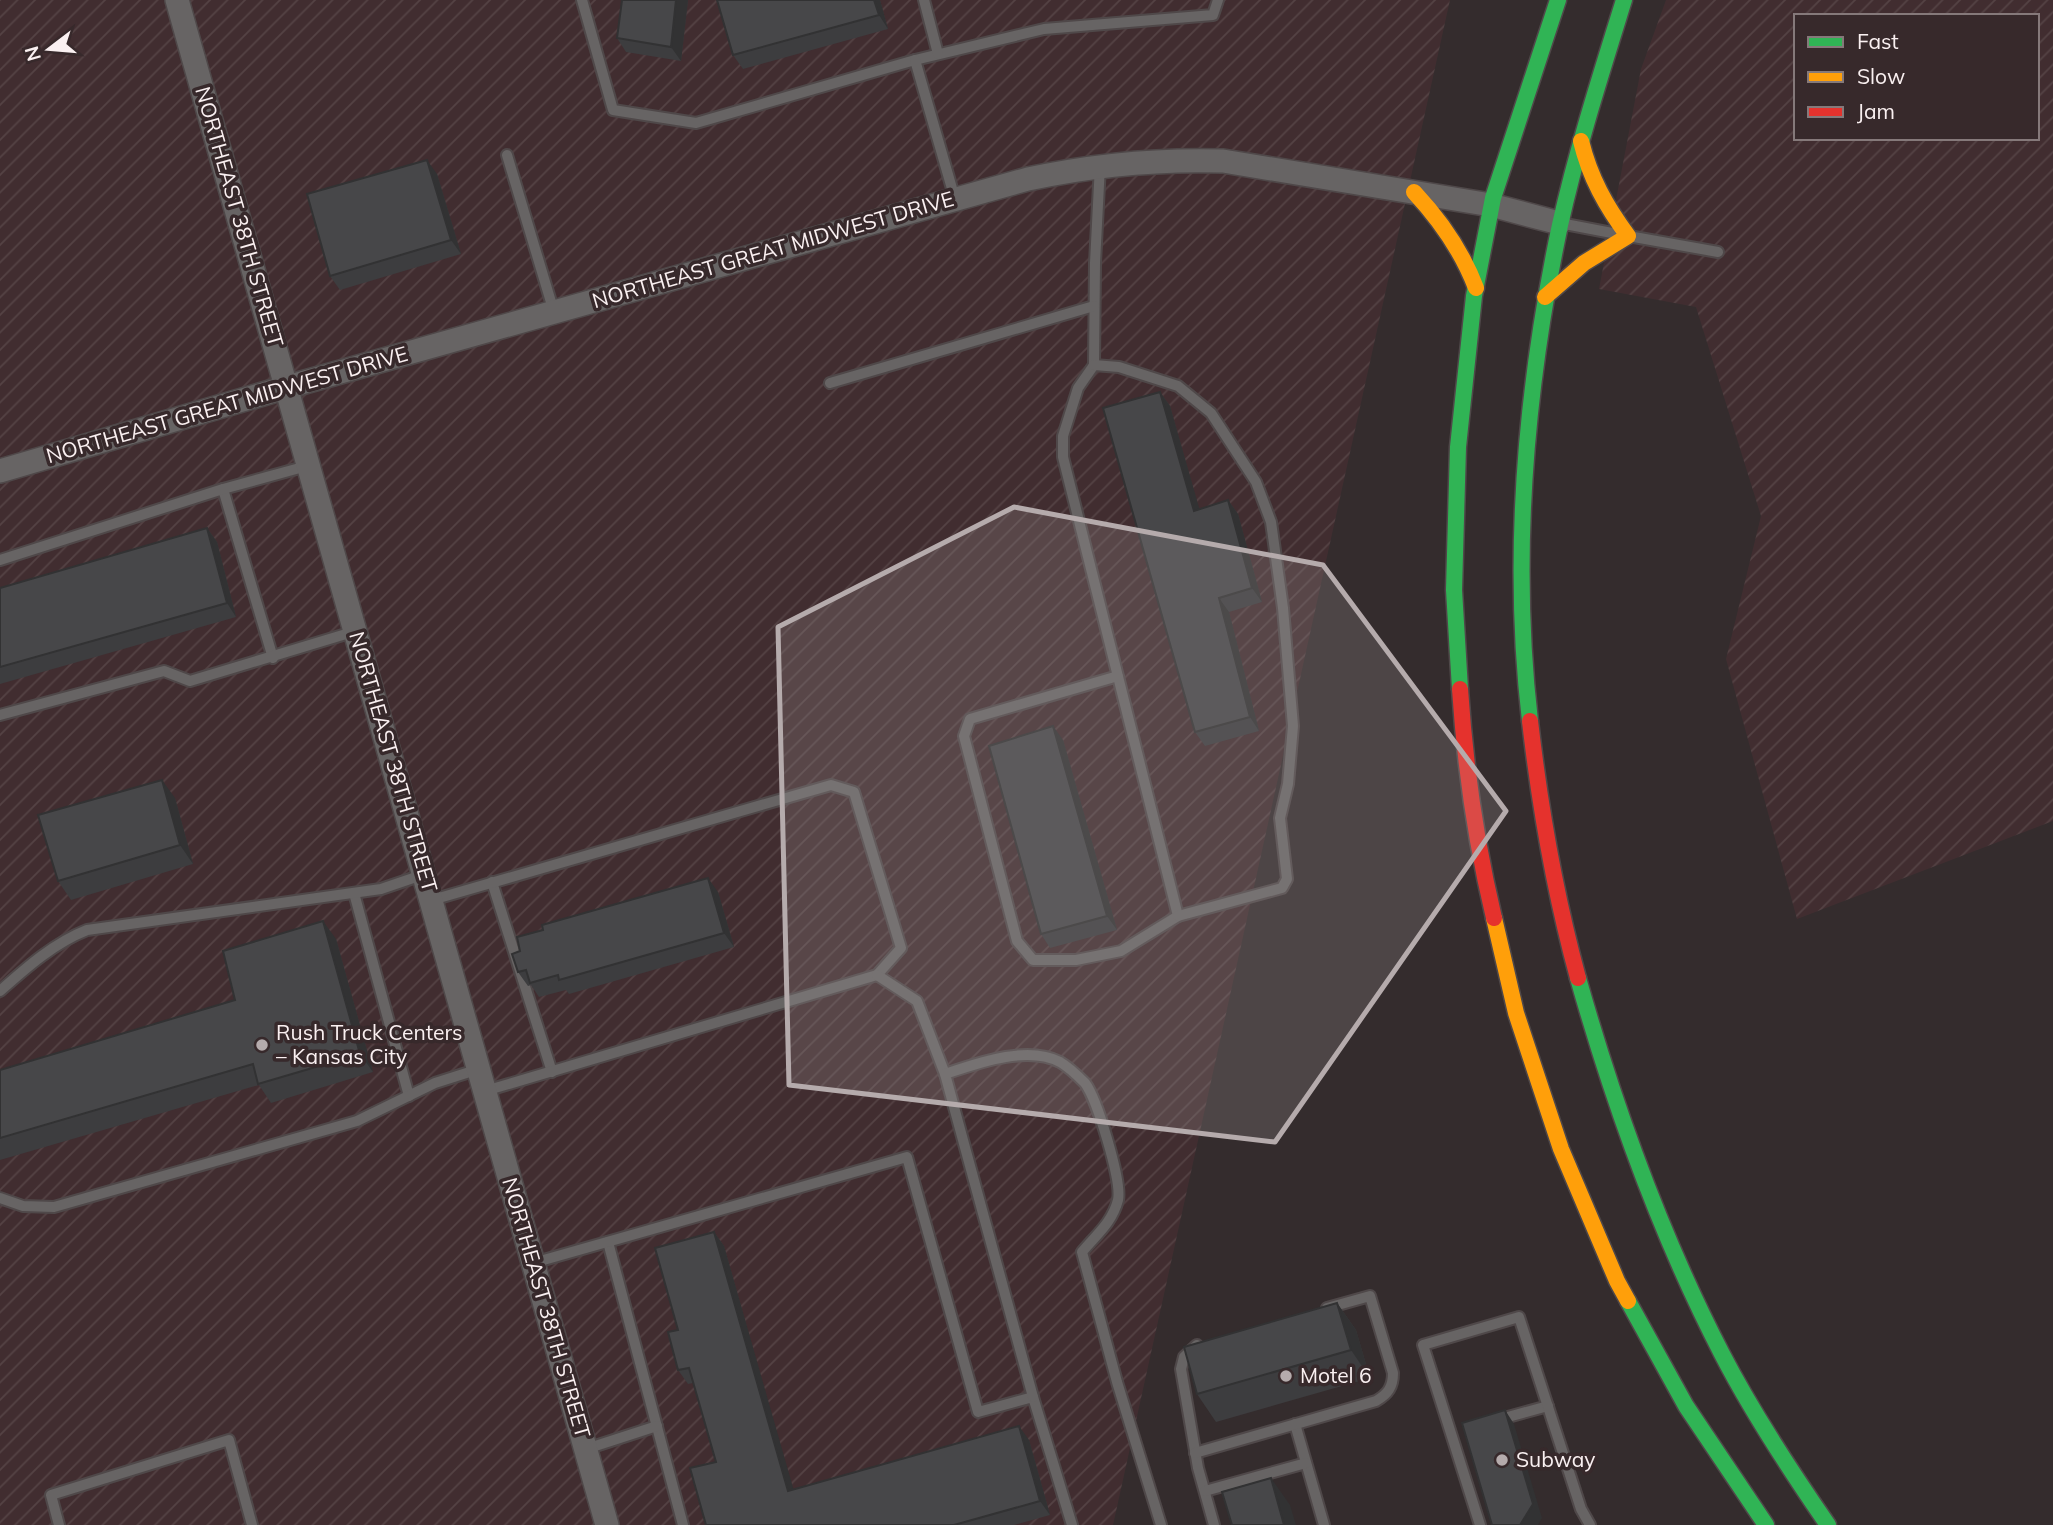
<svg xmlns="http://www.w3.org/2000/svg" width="2053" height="1525" font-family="Mulish,sans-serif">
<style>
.industrial{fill:url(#industrial-furrows);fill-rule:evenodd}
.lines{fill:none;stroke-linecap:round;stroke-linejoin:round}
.lane-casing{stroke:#4f4849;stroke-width:14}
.street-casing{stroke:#4f4849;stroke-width:26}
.fast-casing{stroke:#4f4849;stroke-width:19}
.slow-casing{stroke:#4f4849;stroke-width:19}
.jam-casing{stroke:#4f4849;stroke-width:19}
.lane{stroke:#676464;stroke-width:10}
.street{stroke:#676464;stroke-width:23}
.fast{stroke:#30b455;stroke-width:16}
.slow{stroke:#ff9f0a;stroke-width:16}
.jam{stroke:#e5322d;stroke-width:16}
.wall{fill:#3d3d3f}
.shaded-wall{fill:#323233}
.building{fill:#474749;stroke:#323233;stroke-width:2}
.marked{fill:#b5abac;fill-opacity:0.2;stroke:#b5abac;stroke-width:5;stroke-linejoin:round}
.poi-dot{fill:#b5abac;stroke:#37292b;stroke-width:2.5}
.labels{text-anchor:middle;stroke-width:7;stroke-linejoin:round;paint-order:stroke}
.street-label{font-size:21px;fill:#faf0f1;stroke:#37292b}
.poi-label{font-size:21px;fill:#faf0f1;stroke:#37292b;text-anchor:start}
</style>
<defs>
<pattern id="industrial-furrows" width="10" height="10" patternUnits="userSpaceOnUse" patternTransform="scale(1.75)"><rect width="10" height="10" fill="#412d30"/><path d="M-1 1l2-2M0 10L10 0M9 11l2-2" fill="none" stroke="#544244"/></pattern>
</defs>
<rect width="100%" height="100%" fill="#342c2d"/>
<!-- industrial -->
<g class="industrial">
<path d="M0,0H1450L1113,1525H0Z"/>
<path d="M1666,0H2053V821L1797,919L1726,659L1761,516L1696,307L1599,289L1641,69ZM1796,16H2037V138H1796Z"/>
</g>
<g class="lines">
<defs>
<g id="lane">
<path d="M582,0L613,110L696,123L915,60L1044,29L1213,15L1218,0"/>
<path d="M924,0L938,54"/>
<path d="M915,60L955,199"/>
<path d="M507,155L554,312"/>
<path d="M1100,165L1095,263L1094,365L1078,388L1063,436V457L1178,916L1121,951L1076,960H1033L1017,941L964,736L970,719L1118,676"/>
<path d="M1565,224L1612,233"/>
<path d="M1634,237L1718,252"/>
<path d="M1094,365L1119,367L1178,386L1211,413L1256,482L1271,522L1283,608L1293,726L1288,784L1280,818L1287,879L1282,888L1178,916"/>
<path d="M830,383L1094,306"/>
<path d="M223,489L273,658"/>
<path d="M0,560L223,489L307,466"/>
<path d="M0,715L164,671L190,681L356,631"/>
<path d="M492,882L552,1072"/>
<path d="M354,893L409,1096"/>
<path d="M432,900L831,785L854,792L901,948L877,975L485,1091"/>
<path d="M877,975L917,1001L945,1074"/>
<path d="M0,991C27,967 54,943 87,930L381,889L425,874"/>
<path d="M0,1198L23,1206L54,1207L357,1121L435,1083L479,1069"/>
<path d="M608,1242L683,1525"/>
<path d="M533,1263L907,1157L978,1412L1033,1397L1072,1525"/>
<path d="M1197,1345L1184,1357L1181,1369L1198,1468L1214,1525"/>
<path d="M1033,1397L945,1074C978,1063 1027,1045 1060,1062C1067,1066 1079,1077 1085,1083C1097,1099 1122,1181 1118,1200C1112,1223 1096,1235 1082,1252L1117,1382L1161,1525"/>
<path d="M1497,1420L1548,1406"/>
<path d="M1295,1424L1324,1525"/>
<path d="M586,1449L657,1426"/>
<path d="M1195,1453L1376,1401C1388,1394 1393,1387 1393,1373L1370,1296L1327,1308"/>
<path d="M1205,1491L1306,1463"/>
<path d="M59,1525L51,1495L229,1440L252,1525"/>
<path d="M1480,1525L1423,1345L1519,1317L1581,1509L1590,1525"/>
</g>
<g id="street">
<path d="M177,0L607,1525"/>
<path d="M0,471L287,387L1028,179C1093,165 1156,159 1223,161L1491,205L1559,223"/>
</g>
<g id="fast">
<path d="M1460,689L1454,590L1458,447L1474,296L1493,198L1558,0"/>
<path d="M1530,721C1511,557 1526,386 1560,225C1577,149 1601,74 1624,0"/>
<path d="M1578,978C1614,1105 1662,1238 1722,1354C1753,1414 1790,1470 1828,1525"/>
<path d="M1628,1301L1686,1406L1766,1525"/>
</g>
<g id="slow">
<path d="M1414,192C1441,221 1462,251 1476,288"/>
<path d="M1545,297L1584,263L1628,236C1606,206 1590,178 1581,141"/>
<path d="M1494,918L1516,1013L1561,1149L1617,1281L1628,1301"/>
</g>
<g id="jam">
<path d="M1460,689C1465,765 1476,843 1494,918"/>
<path d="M1530,721C1540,808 1555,894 1578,978"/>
</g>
</defs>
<!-- lane casing -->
<use href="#lane" class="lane-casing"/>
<!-- street casing -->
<use href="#street" class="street-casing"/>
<!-- fast casing -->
<use href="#fast" class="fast-casing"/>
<!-- slow casing -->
<use href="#slow" class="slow-casing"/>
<!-- jam casing -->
<use href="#jam" class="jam-casing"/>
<!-- lane -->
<use href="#lane" class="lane"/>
<!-- street -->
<use href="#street" class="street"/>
<!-- fast -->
<use href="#fast" class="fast"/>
<!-- slow -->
<use href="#slow" class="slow"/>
<!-- jam -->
<use href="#jam" class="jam"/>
</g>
<!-- wall -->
<g class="wall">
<path d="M622,0H688L681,61L626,52L617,38Z"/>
<path d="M717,0H880L888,29L743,69L733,55Z"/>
<path d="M437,174L461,254L340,290L330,276Z"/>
<path d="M1160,392L1170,406L1199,509L1228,500L1238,514L1262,602L1229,612L1259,731L1205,746L1195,732Z"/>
<path d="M207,528L217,542L236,617L0,684V588Z"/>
<path d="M1063,740L1117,930L1050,948L1041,934Z"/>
<path d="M175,798L193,864L71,900L58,881Z"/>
<path d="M718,892L734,947L569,994L566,990L539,997L531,985L528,986L518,972Z"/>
<path d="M336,939L373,1072L271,1103L259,1085L0,1160V1070L235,1000Z"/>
<path d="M714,1232L724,1246L793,1490L1029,1440L1050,1515L1014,1525H706L716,1462L693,1383L688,1384L678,1370V1330Z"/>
<path d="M1337,1303L1356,1330L1370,1378L1216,1422L1197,1394Z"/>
</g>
<!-- shaded-wall -->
<g class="shaded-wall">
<path d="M676,0H688L681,61L671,47Z"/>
<path d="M874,0H880L888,29L879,15Z"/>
<path d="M427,160L437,174L461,254L451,240Z"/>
<path d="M1160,392L1170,406L1204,525L1194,511Z"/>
<path d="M1228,500L1238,514L1262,602L1252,588Z"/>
<path d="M207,528L217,542L236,617L227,603Z"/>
<path d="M1219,598L1229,612L1259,731L1250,717Z"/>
<path d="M1053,726L1063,740L1117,930L1107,916Z"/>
<path d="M162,780L175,798L193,864L180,845Z"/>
<path d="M708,878L718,892L734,947L724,933Z"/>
<path d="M323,921L336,939L373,1072L360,1054Z"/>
<path d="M714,1232L724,1246L798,1505L788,1491Z"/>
<path d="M1337,1303L1356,1330L1370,1378L1351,1350Z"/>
<path d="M1505,1410L1514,1424L1542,1518L1538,1525H1520Z"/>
<path d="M1019,1426L1029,1440L1050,1515L1040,1501Z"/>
<path d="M1271,1478L1290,1505L1296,1525H1284Z"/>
</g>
<!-- building -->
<g class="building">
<path d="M622,0H676L671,47L617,38Z"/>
<path d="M717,0H874L879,15L733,55Z"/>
<path d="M427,160L451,240L330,276L307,194Z"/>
<path d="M1160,392L1194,511L1228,500L1252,588L1219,598L1250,717L1195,732L1103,408Z"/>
<path d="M207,528L227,603L0,667V588Z"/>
<path d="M1053,726L1107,916L1041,934L989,746Z"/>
<path d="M162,780L180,845L58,881L38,815Z"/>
<path d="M708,878L724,933L559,980L558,975L530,983L526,970L518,972L512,954L520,951L517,937L543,930L542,925Z"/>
<path d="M323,921L360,1054L258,1084L253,1064L0,1138V1070L235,1000L223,951Z"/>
<path d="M714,1232L788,1491L1019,1426L1040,1501L954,1525H706L690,1468L716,1462L689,1368L678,1370L668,1332L678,1330L655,1248Z"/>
<path d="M1337,1303L1351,1350L1197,1394L1184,1347Z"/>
<path d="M1505,1410L1533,1504L1520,1525H1492L1462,1423Z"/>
<path d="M1271,1478L1284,1525H1232L1222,1492Z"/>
</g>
<!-- marked area -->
<path class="marked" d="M1014,507L1323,565L1506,811L1275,1142L789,1085L778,627Z"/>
<!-- markers -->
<g class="poi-dot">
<circle cx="262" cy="1045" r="7"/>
<circle cx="1286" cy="1376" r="7"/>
<circle cx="1502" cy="1460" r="7"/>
</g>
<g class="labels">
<!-- street labels -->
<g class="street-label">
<text transform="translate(239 217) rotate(74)" y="7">NORTHEAST 38TH STREET</text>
<text transform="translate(773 250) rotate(-16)" y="7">NORTHEAST GREAT MIDWEST DRIVE</text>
<text transform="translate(227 405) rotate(-16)" y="7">NORTHEAST GREAT MIDWEST DRIVE</text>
<text transform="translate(393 762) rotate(74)" y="7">NORTHEAST 38TH STREET</text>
<text transform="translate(546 1308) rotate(74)" y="7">NORTHEAST 38TH STREET</text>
</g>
<!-- poi labels -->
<g class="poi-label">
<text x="276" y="1040">Rush Truck Centers<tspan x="276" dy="24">– Kansas City</tspan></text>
<text x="1300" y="1383">Motel 6</text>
<text x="1516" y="1467">Subway</text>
</g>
</g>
<!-- legend -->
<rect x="1794" y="14" width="245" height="126" fill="#37292b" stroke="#85797a" stroke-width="2"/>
<rect x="1808" y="37" width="35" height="10" fill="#30b455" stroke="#85797a" stroke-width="2"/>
<text x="1857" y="49" font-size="21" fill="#faf0f1">Fast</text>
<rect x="1808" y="72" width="35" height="10" fill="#ff9f0a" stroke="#85797a" stroke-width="2"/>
<text x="1857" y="84" font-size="21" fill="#faf0f1">Slow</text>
<rect x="1808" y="107" width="35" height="10" fill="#e5322d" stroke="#85797a" stroke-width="2"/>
<text x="1857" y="119" font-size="21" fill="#faf0f1">Jam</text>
<!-- north arrow -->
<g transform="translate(49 49) rotate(254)" stroke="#37292b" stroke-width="5" paint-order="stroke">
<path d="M0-5L12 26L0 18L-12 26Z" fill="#faf0f1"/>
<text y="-10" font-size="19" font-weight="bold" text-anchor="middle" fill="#faf0f1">N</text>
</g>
</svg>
